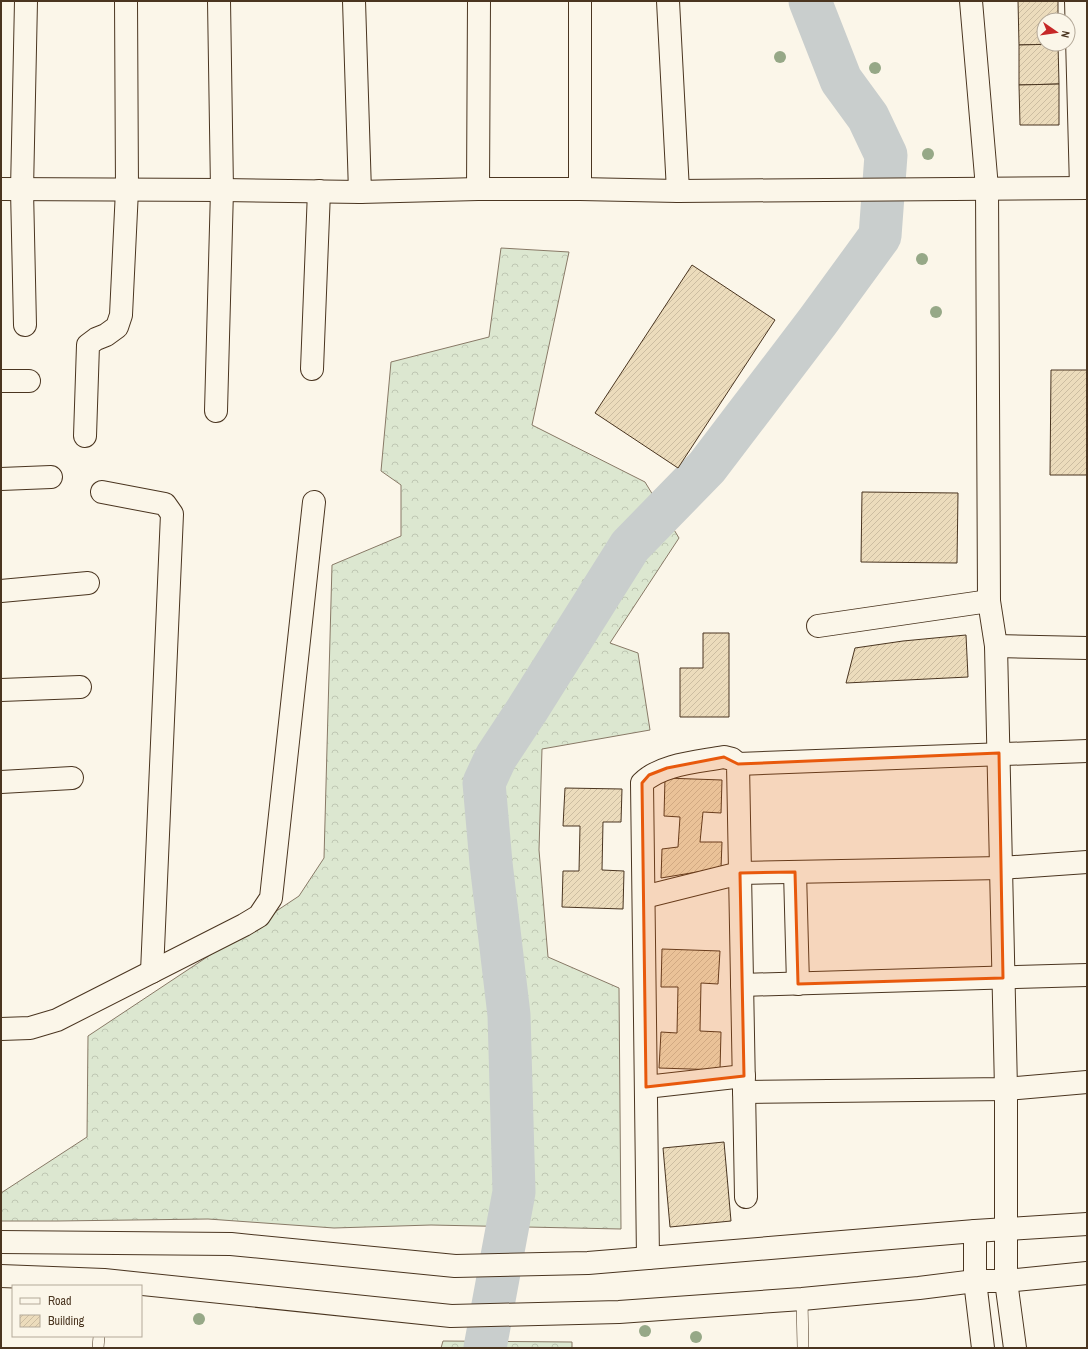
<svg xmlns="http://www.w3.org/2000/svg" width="1088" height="1349" font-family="'Archivo Narrow',sans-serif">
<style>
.forest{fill:url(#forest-crowns);stroke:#887966}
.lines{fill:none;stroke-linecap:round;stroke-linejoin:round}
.river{stroke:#c9cecd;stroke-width:43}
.building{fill:url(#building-hatch);stroke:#4a3520}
.lane-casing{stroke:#4a3520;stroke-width:12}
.street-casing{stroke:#4a3520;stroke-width:24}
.secondary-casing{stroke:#4a3520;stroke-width:24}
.lane{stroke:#fbf6e9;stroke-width:11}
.street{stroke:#fbf6e9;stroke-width:22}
.secondary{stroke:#fbf6e9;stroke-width:22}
.tree{fill:#96a887}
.marked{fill:#e8590c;fill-opacity:0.2;stroke:#e8590c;stroke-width:3;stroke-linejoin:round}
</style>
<defs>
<pattern id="forest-crowns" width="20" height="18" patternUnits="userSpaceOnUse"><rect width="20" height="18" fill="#dce7d0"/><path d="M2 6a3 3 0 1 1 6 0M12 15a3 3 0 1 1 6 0" fill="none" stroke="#bec7b2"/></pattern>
<pattern id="building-hatch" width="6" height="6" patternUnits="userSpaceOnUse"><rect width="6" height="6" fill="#ecdcbc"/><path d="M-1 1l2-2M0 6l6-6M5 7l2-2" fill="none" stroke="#ccbda1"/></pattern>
</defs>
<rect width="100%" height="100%" fill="#fbf6e9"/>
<!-- forest -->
<g class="forest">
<path d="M501,248L569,252L532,425L645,482L679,538L610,643L638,653L650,730L542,749L539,850L548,957L619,988L621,1229L431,1225L334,1228L208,1219L57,1221H1V1193L87,1137L88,1036L299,896L324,858L332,565L401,536V485L381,471L391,362L489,337Z"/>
<path d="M443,1341L572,1342V1348H441Z"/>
</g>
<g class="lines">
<!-- river -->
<path class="river" d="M485,1348L514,1192L509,1015L491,863L484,783L496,757L527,710L630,546L707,467L818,321L880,236L886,155L868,117L841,80L810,1"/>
</g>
<!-- building -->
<g class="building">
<path d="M1018,1H1058V20H1044V44H1052L1019,45Z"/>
<path d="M1058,44L1059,84L1019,85V45Z"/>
<path d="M1059,84V125H1020L1019,85Z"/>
<path d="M692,265L775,320L678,468L595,413Z"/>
<path d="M1051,370H1087V475H1050Z"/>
<path d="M862,492L958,493L957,563L861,562Z"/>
<path d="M703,633H729V717H680V668H703Z"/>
<path d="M966,635L968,677L846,683L855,648L903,641Z"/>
<path d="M665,778L722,780L721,813L703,812L700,842H722L721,868L661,878L662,849L678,847L680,817L664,816Z"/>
<path d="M565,788L622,789L621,822H603L602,870L624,871L623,909L562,907L563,871H579L580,826H563Z"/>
<path d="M662,949L720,951L718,984L701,983L700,1031L721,1032L720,1070L659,1068L661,1032L677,1033L678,987H661Z"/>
<path d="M724,1142L731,1221L670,1227L663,1148Z"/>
</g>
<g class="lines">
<defs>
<g id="lane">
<path d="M802,1299L803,1348"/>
<path d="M98,1348L99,1336"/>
</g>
<g id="street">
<path d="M354,1L360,192"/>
<path d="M668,1L678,191"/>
<path d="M1076,1L1081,188"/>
<path d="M478,189L479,1"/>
<path d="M580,189V1"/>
<path d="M25,325L22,190L26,1"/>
<path d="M312,369L319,191"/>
<path d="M1,381H29"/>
<path d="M216,411L222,190L219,1"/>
<path d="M85,436L88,345L96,339L106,335L117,327L121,315L127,190L126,1"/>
<path d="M1,479L51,477"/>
<path d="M102,492L165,504L172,514L152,972"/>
<path d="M1,591L88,583"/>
<path d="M818,626L989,601"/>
<path d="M996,646L1087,648"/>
<path d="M1,690L80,687"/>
<path d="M738,764L1087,751"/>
<path d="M1,782L72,778"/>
<path d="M795,872L798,984"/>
<path d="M644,897L740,873L1001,868L1087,862"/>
<path d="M742,985L1087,975"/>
<path d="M1,1029L30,1028L57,1020L244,925L259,916L271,898L314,502"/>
<path d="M646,1087L744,1076"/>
<path d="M744,1092L1006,1089L1087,1082"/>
<path d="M648,1258L642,783C661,764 698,762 724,757L732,759L738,764L746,1197"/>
</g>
<g id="secondary">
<path d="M971,1L987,188L989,601L996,646L1006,1089V1281L1015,1348"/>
<path d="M1,189L222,190L360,192L478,189H580L678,191L1087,188"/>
<path d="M975,1231V1281L983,1348"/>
<path d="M1,1242L231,1244L455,1266L588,1263L975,1231L1087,1224"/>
<path d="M1,1276L104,1280L451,1316L619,1312L802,1299L919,1288L975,1281H1006L1087,1273"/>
</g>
</defs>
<!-- lane casing -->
<use href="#lane" class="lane-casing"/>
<!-- street casing -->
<use href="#street" class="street-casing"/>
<!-- secondary casing -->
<use href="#secondary" class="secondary-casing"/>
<!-- lane -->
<use href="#lane" class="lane"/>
<!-- street -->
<use href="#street" class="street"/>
<!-- secondary -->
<use href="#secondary" class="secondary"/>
</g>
<!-- trees -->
<g class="tree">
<circle cx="780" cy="57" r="6"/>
<circle cx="875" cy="68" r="6"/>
<circle cx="928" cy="154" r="6"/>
<circle cx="922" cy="259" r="6"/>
<circle cx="936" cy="312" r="6"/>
<circle cx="199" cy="1319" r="6"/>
<circle cx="645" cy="1331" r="6"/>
<circle cx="696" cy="1337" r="6"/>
</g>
<!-- marked area -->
<path class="marked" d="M999,753L1003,978L798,984L795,872L740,873L744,1076L646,1087L642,783L649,775L667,768L724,757L738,764Z"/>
<!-- border -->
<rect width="1088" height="1349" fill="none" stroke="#4a3520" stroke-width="4"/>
<!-- legend -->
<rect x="12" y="1285" width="130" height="52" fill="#fbf6e9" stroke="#b4a999"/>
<rect x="20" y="1298" width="20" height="6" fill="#fbf6e9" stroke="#b4a999"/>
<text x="48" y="1305" font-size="12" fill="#4a3520">Road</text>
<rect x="20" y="1315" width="20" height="12" fill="url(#building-hatch)" stroke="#b4a999"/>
<text x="48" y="1325" font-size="12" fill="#4a3520">Building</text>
<!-- north arrow -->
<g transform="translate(1056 32) rotate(103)"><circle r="19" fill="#fbf6e9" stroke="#b4a999"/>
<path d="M0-3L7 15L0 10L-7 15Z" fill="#c62828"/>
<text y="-6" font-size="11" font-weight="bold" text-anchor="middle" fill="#4a3520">N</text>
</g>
</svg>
